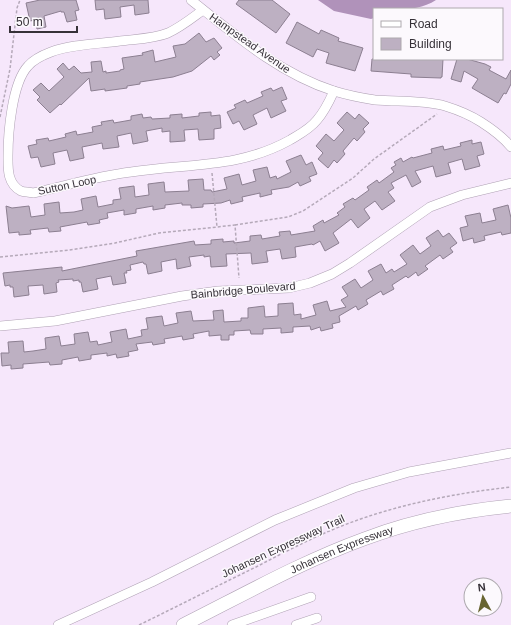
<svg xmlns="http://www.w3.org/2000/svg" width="511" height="625" font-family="Arial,sans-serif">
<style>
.water{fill:#b092ba}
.building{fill:#bdb0c2;stroke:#8c7f91}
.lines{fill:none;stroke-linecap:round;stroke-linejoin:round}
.minor-casing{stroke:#afa1b4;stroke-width:10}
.highway-casing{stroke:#afa1b4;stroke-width:14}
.path{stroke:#b5a9b9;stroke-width:1.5;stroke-dasharray:3 2;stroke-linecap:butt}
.minor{stroke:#fff;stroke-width:9}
.highway{stroke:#fff;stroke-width:13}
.labels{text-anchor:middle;stroke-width:3;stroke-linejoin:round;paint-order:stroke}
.street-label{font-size:11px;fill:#363138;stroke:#fcf9fd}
</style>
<rect width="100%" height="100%" fill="#f6e7fb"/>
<!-- water -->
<path class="water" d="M318,0H436C418,12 395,9 374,9V18L371,19L334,11Z"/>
<!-- building -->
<g class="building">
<path d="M40,0H76L79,10L75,11L77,20L67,22L64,12H61V11L44,16L46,27L37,29L35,20L30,21L26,3Z"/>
<path d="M95,0H148L149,13L135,15L134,5L120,7L121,17L105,19L104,9L96,10Z"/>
<path d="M239,0H272L290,14L276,33L236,4Z"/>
<path d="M297,22L319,34L321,30L339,38L338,41L363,48L355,71L326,63L329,53L317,49L313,57L286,43Z"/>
<path d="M199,33L206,42L214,38L222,48L217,52L220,55L214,60L211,56L192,71L173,77L140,82V84L127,86V88L105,91V89L91,91L89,78L61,105L60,104L50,113L37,100L40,97L33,90L41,83L49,91L64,77L57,69L63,63L69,70L74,66L81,73L92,72L91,62L101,61L103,72L106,71V73L120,71V70L124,69L122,58L143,55L142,53L153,50L155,62L176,57L173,46L185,44Z"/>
<path d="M372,59H443L442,77H441V78L411,77V74L371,71Z"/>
<path d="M457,59H467L485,64L491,67L489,70L506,79L511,70V84L506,94L504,93L498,103L472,88L478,79L464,71L461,82L451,79Z"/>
<path d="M282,87L287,99L281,101L286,111L271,118L267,108L253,115L257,124L244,130L239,121L233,124L227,112L236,108L234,105L245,100L247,103L263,96L261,92L271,88L273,91Z"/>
<path d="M211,112V116L220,115L221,128L214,129V139L199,140L198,129L184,130L185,141L170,142V131L162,132V128L146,131L148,141L133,144L131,133L117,136L119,147L103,149L102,143L82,147L84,158L70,161L67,150L53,153L55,164L41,167L38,157L31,158L28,146L37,144L36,140L48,138L49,141L66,137L65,134L76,131L77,135L93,132L92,127L102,125L101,122L113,120L114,123L131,120V116L142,114L143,118L151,117L152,119L170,118V115L182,114V118L199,116V113Z"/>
<path d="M347,112L355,119L359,114L369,123L363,129L365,132L357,141L354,138L343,151L345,154L337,163L334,160L328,168L318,159L323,153L316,146L326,134L334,141L344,130L337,123Z"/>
<path d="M472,140V144L481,142L484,154L477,156L480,166L465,170L462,159L448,163L451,173L436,177L433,166L415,171L421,182L412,187L406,175L391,183L394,188L388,192L395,201L382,210L375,201L364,209L370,218L358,228L351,219L333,233L339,243L325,251L320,241L313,245L312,244L295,247L296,257L282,259L280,249L266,251L268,262L252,264L251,253L226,254L227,266L211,267L210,256L204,257V255L189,257L191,266L177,269L176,259L161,262L162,271L148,274L146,264H144L143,262L130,265L131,270L126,271L127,273H124L126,283L113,285L111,276L96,279L98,289L83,292L81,282H79V280L73,281V279L58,280L59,282L56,283L57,292L44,294L43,285L28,286L29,295L14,297L13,287H10V285L5,286L3,273L62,267V271L137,256L136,251L194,241L195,245L211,244V240L223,239V242L234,241V243L250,241V236L261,235L262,239L280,236L279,232L290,231L291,235L315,231L313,226L323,220L324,223L339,215L337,213L345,207L343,204L353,198L355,200L369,190L367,187L377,180L379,183L394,172L391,168L396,165L394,162L401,158L403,162L412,157L413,158L432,153L431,149L443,146L444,150L461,146L460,143Z"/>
<path d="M301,155L306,165L312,162L317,174L309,177L311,181L300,186L298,182L289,187L271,190L272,194L260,197V193L242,197L243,201L231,204L230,200L221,203L203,204V207L191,208V205H182V203L165,205V208L153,210V206L136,209V213L124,215V210L107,213L108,218L99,220L100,223L88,225L87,222L60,227L61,231L49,232L48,228L30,230L31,234L19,235V232L9,233L6,206L12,208L29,206L31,217L45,215L44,204L59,202L60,213L74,212L83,210L81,199L96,196L98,207L113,204V200L121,199L119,188L134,186L135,197L149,195L148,184L164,182L165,192L189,191L188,180L203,179L204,190H211L212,192L227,189L224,178L239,174L242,185L256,181L253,170L267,167L270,178L276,176L277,179L291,172L286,161Z"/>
<path d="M508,205L511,218V233L502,235L501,232L484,236L485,240L474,243L473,238L463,241L460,228L468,226L465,216L480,213L482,223L496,220L493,209Z"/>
<path d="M438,230L443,237L449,233L457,243L450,248L453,252L443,259L440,255L425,266L428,269L418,276L416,272L408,278L406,276L392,285L394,289L383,295L381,291L366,300L368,304L358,310L356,306L339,316L340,322L332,324L333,328L321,331L320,327L311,330L310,326L293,327V332L281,333V328L263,329V334H251L250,330L234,331V335H229V340H221V335L209,336V331L193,334L194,338L183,340L182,336L164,339L165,343L153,345L152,342L136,344L138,350L128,352L129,356L117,358L116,354L107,356V353L91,355V359L79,361L78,357L62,360V364L50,365L49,362L23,364V368L11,369V365L2,366L1,353H9L8,342L23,341L24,352L33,351L46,349L45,338L59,336L61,346L75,344L74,334L88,332L90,342L97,341L98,345L112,342L110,332L126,329L128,339L142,336L141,330L148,329L146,318L162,316L164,326L178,323L176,313L191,311L193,321L214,320L213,311L223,310L224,322L241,321V318H248V308L264,306L265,317L278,316V304L293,303L294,315L301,314V319L316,315L313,305L327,301L330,311L346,307L341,300L348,296L342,287L355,279L361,288L373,280L368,271L381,264L386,273L392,269L394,272L407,264L400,255L413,245L420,254L431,246L426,238Z"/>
</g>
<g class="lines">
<defs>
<g id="minor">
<path d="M191,0C235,35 280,74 334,91C347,95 362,98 375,100C398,102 423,100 445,106C458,110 470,115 481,122C492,129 503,137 511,147"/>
<path d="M203,10C192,18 181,27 168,33C153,39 135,39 120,41C99,44 72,44 51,52C43,55 34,59 28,66C12,83 8,133 8,156C8,168 7,184 21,191C24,192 29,192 33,193C65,186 98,176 131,172C187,163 238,169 290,140C300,134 310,129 317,120C325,111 329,102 334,91"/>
<path d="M0,326L55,321L182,296L218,291L289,288L310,283L332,274L350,263L430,207L462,195L511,183"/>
<path d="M58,625L152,582L275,520L354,488L409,472L511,453"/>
<path d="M232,625L311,597"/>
<path d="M296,625L317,618"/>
</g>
<g id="highway">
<path id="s1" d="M183,625C243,595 301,562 364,539C411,521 461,511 511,506"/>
</g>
</defs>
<!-- minor casing -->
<use href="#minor" class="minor-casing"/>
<!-- highway casing -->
<use href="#highway" class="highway-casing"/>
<!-- path -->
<g class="path">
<path d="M0,117L10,69L17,8L20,0"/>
<path d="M212,173L217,227L235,225L239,278"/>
<path d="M235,225L288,217L303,211L353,178L374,159L437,114"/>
<path d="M0,257L69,250L115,243L159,233L217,227"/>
<path d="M139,625C178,606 217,586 256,567C279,555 302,543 327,532C385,507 448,494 511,487"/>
</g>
<!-- minor -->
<use href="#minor" class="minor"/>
<!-- highway -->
<use href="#highway" class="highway"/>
</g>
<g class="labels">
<!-- street labels -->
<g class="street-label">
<text transform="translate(250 43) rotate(35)" y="4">Hampstead Avenue</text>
<text transform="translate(67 185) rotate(-12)" y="4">Sutton Loop</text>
<text transform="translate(243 290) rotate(-5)" y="4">Bainbridge Boulevard</text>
<text transform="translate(283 546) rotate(-25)" y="4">Johansen Expressway Trail</text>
<text dy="4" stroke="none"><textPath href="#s1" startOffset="176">Johansen Expressway</textPath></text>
</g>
</g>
<!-- legend -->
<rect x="373" y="8" width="130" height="52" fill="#fcf9fd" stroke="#ada9ae"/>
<rect x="381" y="21" width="20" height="6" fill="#ffffff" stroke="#ada9ae"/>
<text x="409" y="28" font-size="12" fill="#363138">Road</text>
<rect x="381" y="38" width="20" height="12" fill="#bdb0c2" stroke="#ada9ae"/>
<text x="409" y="48" font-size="12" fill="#363138">Building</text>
<!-- north arrow -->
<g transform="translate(483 597) rotate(353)"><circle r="19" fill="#fcf9fd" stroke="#ada9ae"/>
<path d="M0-3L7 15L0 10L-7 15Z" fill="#686531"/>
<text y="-6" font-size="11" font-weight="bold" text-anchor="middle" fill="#363138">N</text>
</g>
<!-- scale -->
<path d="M10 26v6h67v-6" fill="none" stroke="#363138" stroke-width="2"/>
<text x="16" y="26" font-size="12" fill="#363138" stroke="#fcf9fd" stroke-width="3" paint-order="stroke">50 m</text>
</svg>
